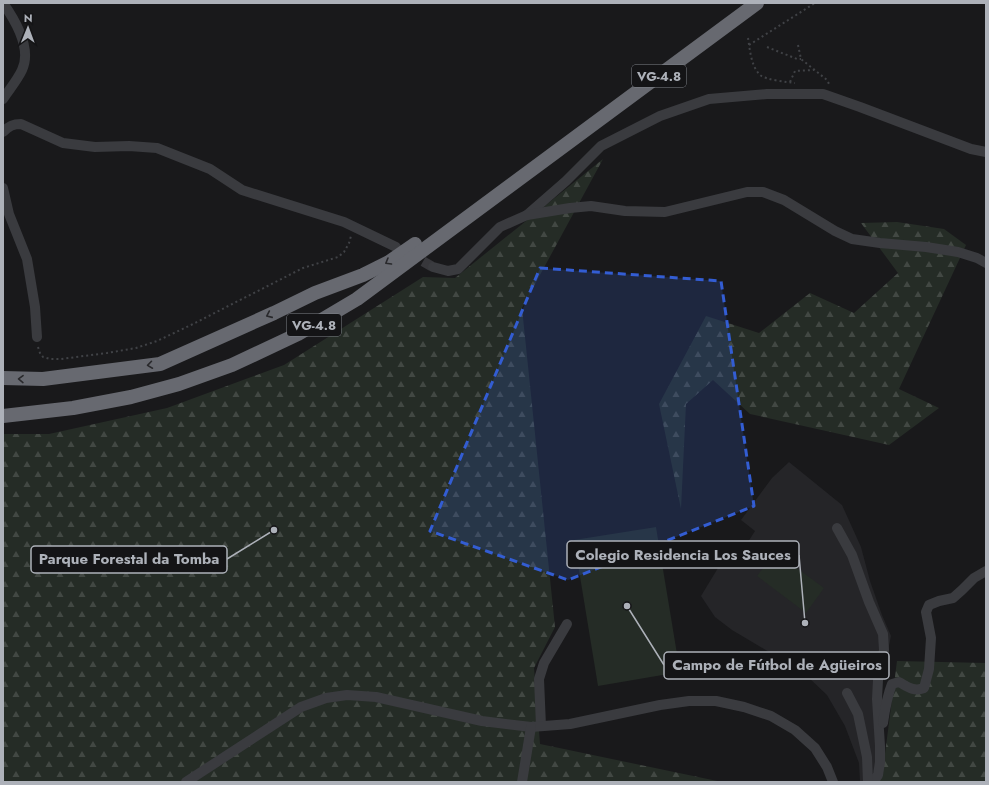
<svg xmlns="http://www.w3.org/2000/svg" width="989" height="785" font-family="Jost,sans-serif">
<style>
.built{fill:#252528}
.green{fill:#252c26}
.forest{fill:url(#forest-firs)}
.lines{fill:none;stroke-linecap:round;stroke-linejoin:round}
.minor-tunnel{stroke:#37373b;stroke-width:10;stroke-dasharray:10 5;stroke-linecap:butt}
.path{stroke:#404246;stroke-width:2;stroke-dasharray:2 3;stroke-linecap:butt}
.minor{stroke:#3a3b3f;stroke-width:10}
.highway{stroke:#676970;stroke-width:14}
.oneway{stroke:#29292c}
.marked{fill:#335dd3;fill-opacity:0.2;stroke:#335dd3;stroke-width:3;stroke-dasharray:8 5;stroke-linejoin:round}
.labels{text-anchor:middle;stroke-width:4;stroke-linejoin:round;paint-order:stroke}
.shield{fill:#141416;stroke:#7f8288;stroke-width:1}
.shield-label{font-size:13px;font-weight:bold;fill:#adb1b9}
.leader{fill:none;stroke:#adb1b9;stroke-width:1.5}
.callout-dot{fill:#adb1b9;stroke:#141416;stroke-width:1.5}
.callout{fill:#141416;stroke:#adb1b9;stroke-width:1.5}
.callout-label{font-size:15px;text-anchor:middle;font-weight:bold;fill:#adb1b9}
</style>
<defs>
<pattern id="forest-firs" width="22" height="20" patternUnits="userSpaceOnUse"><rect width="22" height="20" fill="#252c26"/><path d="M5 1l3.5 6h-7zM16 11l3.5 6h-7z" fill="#424843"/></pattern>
</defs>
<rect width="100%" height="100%" fill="#19191b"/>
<!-- built -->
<path class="built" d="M789,462L842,505L861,547L870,581L882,615L891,636L881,685L877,762L872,777L865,782H860L859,763L845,726L827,695L808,677L769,652L732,630L715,617L701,596L718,568L732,556L737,559L755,531L741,520L772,478Z"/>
<!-- green -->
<g class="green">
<path d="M656,527L680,672L598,686L574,540Z"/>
<path d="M775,552L824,588L806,613L757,576Z"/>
</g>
<!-- forest -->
<g class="forest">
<path d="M603,159L522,308L555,627L534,668L540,744L722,782H3V434H49L167,408L284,365L423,277L455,278Z"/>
<path d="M897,222L944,229L966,245L899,389L939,408L889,445L750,414L713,380L686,404L681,509L659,404L706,316L759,333L810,293L854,313L898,273L861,223Z"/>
<path d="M897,661L986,663V782H879L882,777Z"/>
</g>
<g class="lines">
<!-- minor-tunnel -->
<path class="minor-tunnel" d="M410,254L433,267"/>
<!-- path -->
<g class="path">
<path d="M748,38C750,50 751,66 760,75C766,80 787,82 795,83"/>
<path d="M749,45L815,3"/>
<path d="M798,45L801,59L827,80L830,86"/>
<path d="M767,47L797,59H801"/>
<path d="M790,82L795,71L814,70"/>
<path d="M38,347L40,353L43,357L50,359H61L107,353L136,348L157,341L191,325L303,268L338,257L344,252L349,243L351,236"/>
</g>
<!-- minor -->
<g class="minor">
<path d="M3,99C9,90 18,79 22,70C32,49 15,20 3,3"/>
<path d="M3,132C9,126 13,124 21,124L63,143L95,147L129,146L157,148L210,169L242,190L344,222L396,247"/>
<path d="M3,188L9,214L27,259L35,307L37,337"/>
<path d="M527,215L566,181L601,146L660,116L709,99L767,94H823L860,107L971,149L986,152"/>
<path d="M433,267L448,271L458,269L500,227L527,215L570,208L591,206L625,211L665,212L747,192H763L784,200L835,231L852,239L880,243L926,247L958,252L977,258L986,263"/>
<path d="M837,528L852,555L869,602L883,634L884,650L878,680L877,699L880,746V762L878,775L873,782"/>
<path d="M847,693L858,714L867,757L868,782"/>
<path d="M883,723C885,709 887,696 892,684L899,682C908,687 914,692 924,688L929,669L931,638L926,612L929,605L939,601L953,598L962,590L974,578L986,571"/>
<path d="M541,726L539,679L544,663L567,624"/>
<path d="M186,782L301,707L326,698L347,695L376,697L482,721L531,727L570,724L660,705L689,701H716L744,707L771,716L795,730L815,748L827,767L833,782"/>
<path d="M522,782L531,727"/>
</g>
<!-- highway -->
<g class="highway">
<path d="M3,378L43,379L160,364L274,313L315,293L363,275L389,262L415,244"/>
<path d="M3,416L73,408L131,397L179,384L232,365L298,334L357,299L757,3"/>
</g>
</g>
<!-- one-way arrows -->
<defs><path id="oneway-chevron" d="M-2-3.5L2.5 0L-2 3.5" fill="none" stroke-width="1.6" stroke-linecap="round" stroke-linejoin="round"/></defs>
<g class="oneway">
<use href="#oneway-chevron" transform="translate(388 262) rotate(150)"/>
<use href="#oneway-chevron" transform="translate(269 315) rotate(156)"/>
<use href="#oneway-chevron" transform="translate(150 365) rotate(172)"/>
<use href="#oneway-chevron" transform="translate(21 379) rotate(-179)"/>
</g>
<!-- marked area -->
<path class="marked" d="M540,268L721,281L754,506L568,580L430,531Z"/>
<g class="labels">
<!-- shield labels -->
<g class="shield">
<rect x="632" y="65" width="54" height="22" rx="3"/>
<rect x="287" y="314" width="54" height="22" rx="3"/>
</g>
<g class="shield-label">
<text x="659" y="81">VG-4.8</text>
<text x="314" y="330">VG-4.8</text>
</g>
</g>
<!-- callouts -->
<path class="leader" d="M805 623L799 555M274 530L227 559M627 606L664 665"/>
<g class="callout-dot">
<circle cx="805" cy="623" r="4"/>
<circle cx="274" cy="530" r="4"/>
<circle cx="627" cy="606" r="4"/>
</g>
<g class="callout">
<rect x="567" y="541" width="232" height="27" rx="4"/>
<rect x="31" y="546" width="196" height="27" rx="4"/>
<rect x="664" y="652" width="225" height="27" rx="4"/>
</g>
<g class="callout-label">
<text x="683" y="560">Colegio Residencia Los Sauces</text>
<text x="129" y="564">Parque Forestal da Tomba</text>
<text x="777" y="670">Campo de Fútbol de Agüeiros</text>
</g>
<!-- border -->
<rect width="989" height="785" fill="none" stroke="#adb1b9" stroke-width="8"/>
<!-- north arrow -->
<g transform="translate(28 28) rotate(1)" stroke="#141416" stroke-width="3" paint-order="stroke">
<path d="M0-3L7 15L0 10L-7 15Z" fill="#adb1b9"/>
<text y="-6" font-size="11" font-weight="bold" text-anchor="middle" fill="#adb1b9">N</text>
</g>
</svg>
